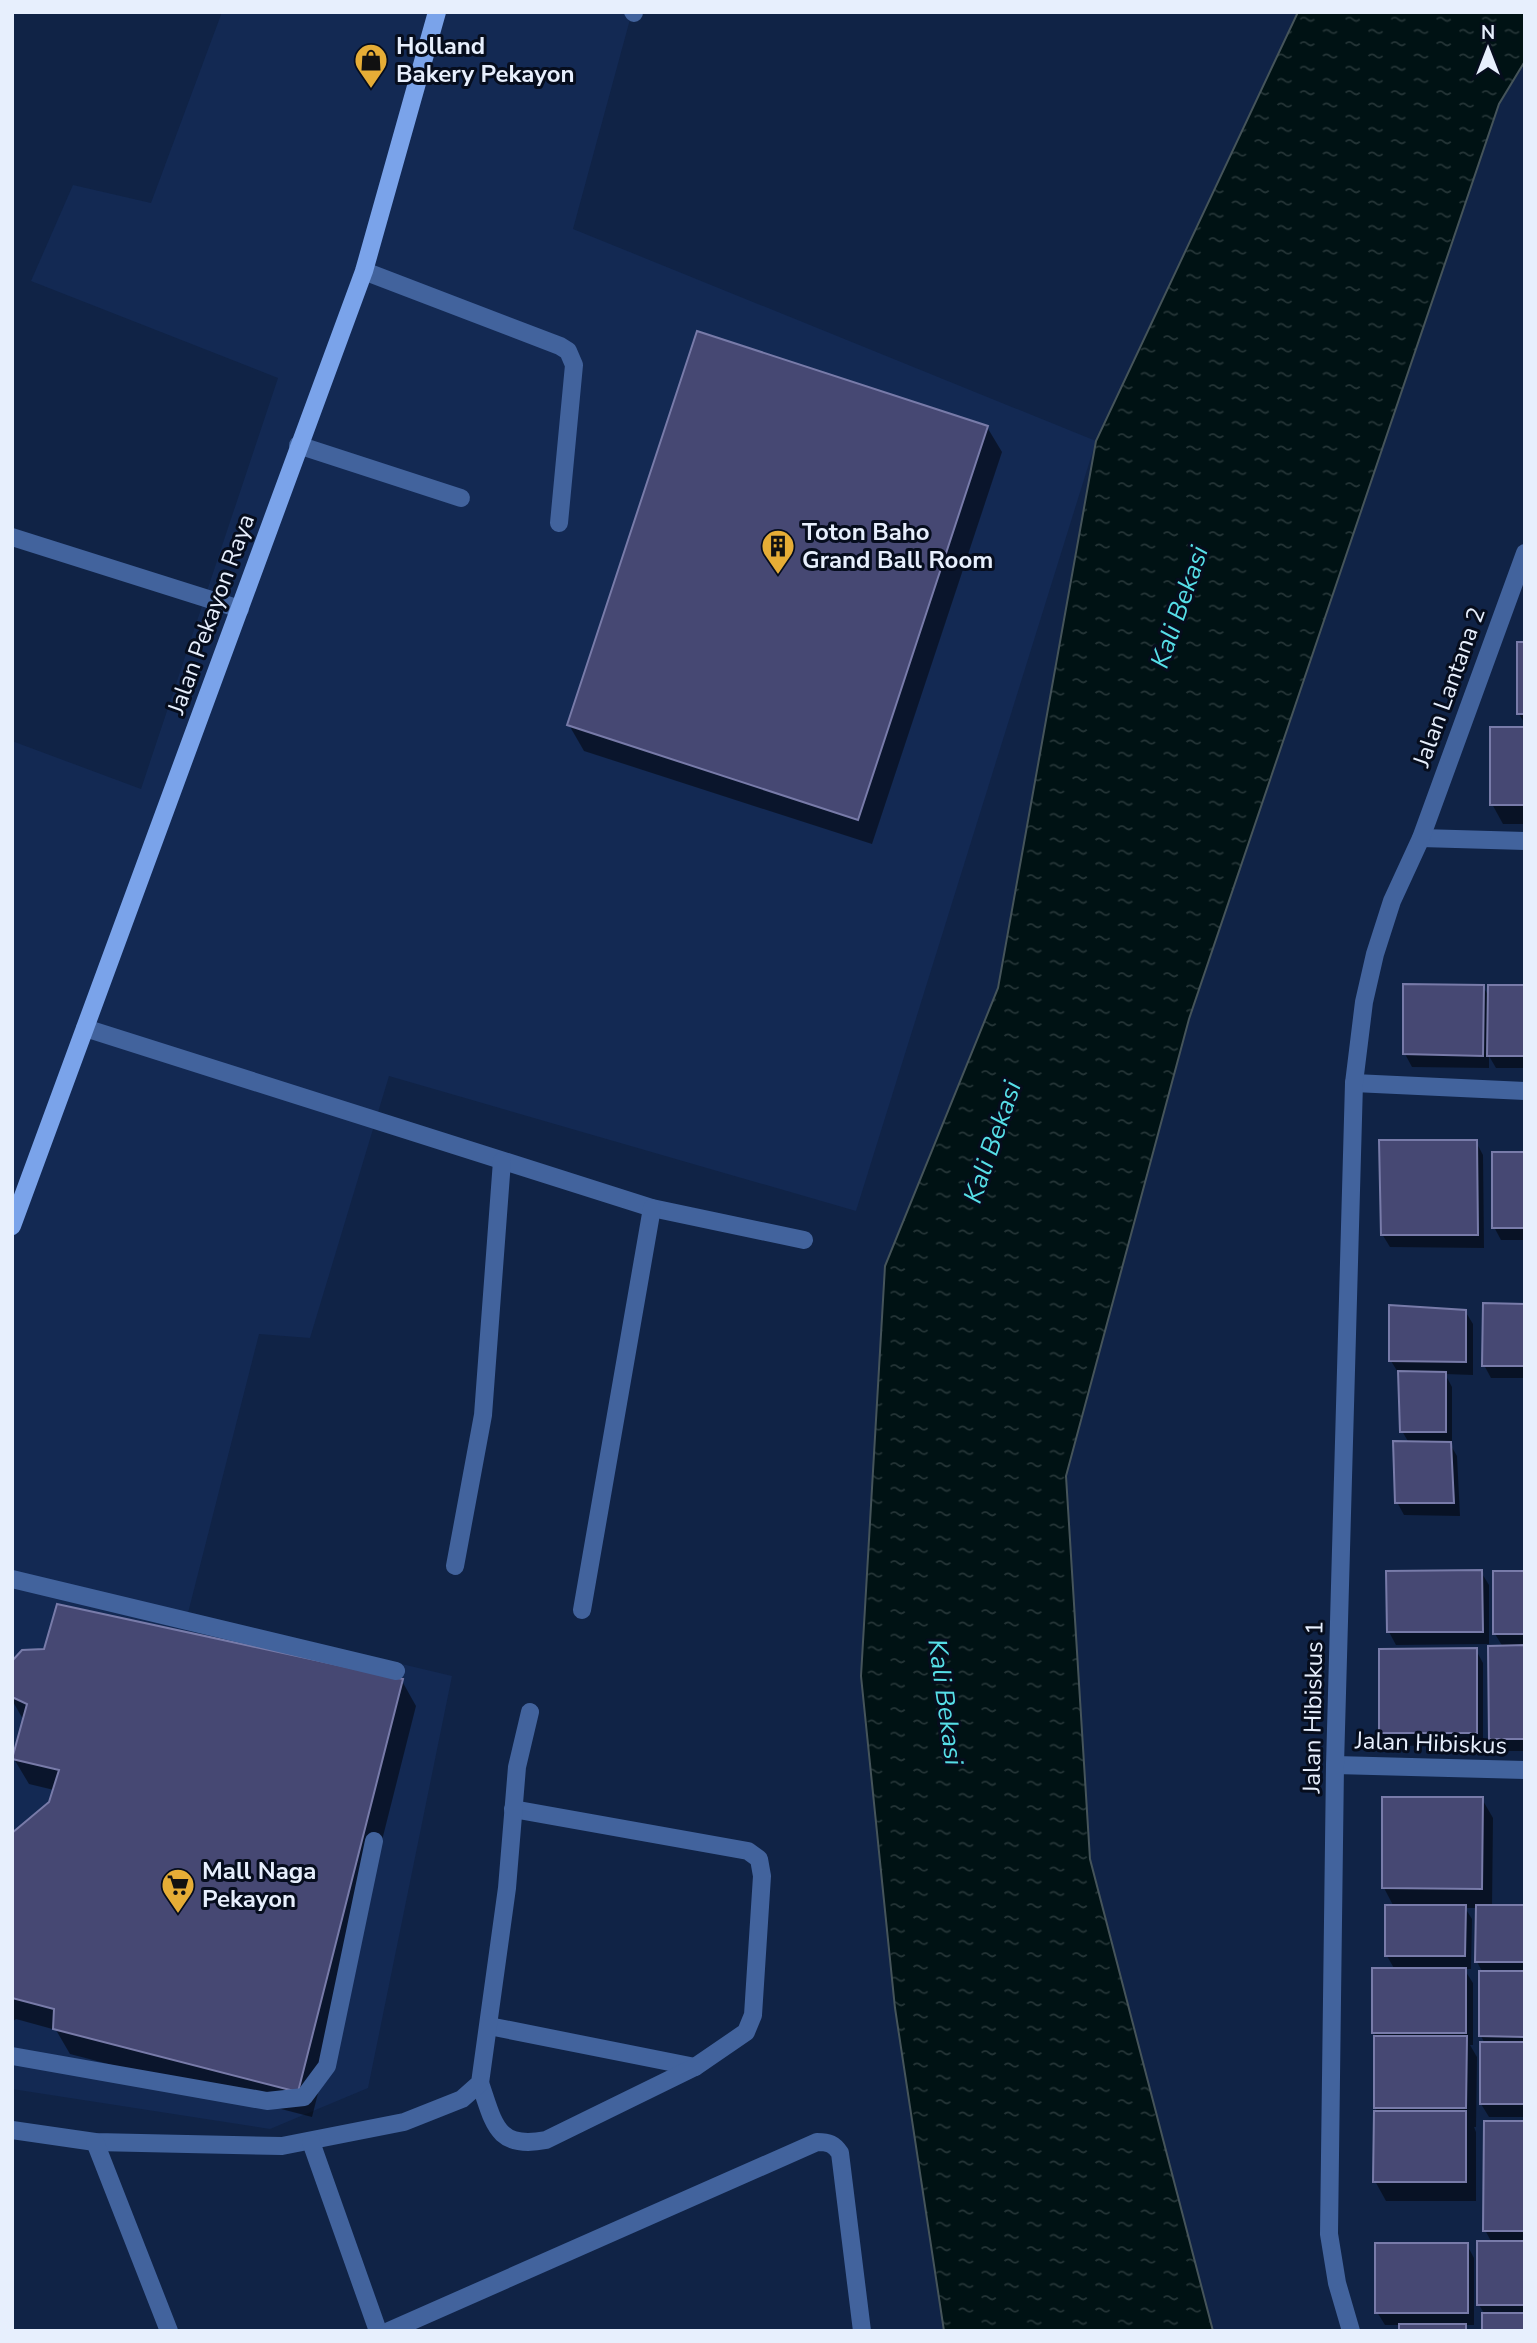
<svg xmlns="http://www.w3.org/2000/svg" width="1537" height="2343" font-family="'Nunito Sans',sans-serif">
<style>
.built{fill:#132953}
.water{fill:url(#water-ripples);stroke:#45545a;stroke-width:2}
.shadow{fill:#0007}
.building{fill:#464873;stroke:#787ba9;stroke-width:2}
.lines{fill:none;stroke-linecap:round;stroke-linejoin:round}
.minor{stroke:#42639d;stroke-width:18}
.major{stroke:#7aa3ea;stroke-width:18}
.labels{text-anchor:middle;stroke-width:6;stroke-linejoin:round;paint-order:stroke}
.poi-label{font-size:24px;font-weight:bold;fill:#e7effd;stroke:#060d1d;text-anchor:start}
.street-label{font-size:24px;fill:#e7effd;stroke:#060d1d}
.water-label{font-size:26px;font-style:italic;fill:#56dee7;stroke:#060d1d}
</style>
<defs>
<pattern id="water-ripples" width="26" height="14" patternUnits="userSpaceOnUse" patternTransform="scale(1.75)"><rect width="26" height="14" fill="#001214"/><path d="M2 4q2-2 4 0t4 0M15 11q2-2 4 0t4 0" fill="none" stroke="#253537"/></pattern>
</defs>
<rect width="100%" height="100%" fill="#102346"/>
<!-- built -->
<path class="built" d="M222,12H632L573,229L1096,441L856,1211L389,1076L310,1338L259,1334L188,1613L452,1676L368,2088L270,2129L12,2089V741L141,789L278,378L31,281L73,185L151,203Z"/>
<!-- water -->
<path class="water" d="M1298,12H1525V61L1499,104L1189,1019L1066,1476L1090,1859L1213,2331H944L895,2008L861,1676L885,1266L998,988L1096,441Z"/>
<!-- shadow -->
<g class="shadow">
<path d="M987,427L1002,452L872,844L584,751L569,725Z"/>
<path d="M1525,643V724L1519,714Z"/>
<path d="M1525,728V824H1503L1492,804Z"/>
<path d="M1483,986L1490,999L1525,986V1068H1496L1489,1056V1068L1412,1067L1405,1054Z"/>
<path d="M1476,1142L1483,1155L1484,1248L1390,1247L1382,1234Z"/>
<path d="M1525,1154V1240H1501L1494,1227Z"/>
<path d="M1525,1306V1378H1491L1484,1365Z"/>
<path d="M1465,1311L1473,1324V1375L1445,1374L1452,1387V1444H1450L1457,1456L1460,1516L1404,1515L1397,1502L1409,1443L1402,1431L1399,1374L1391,1361Z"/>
<path d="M1481,1572L1489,1585V1644L1396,1645L1389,1632Z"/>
<path d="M1525,1573V1751H1498L1491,1739L1503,1647L1495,1634Z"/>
<path d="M1476,1650L1483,1663V1745L1388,1746L1381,1733Z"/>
<path d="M12,1663L402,1681L416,1706L312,2117L70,2054L56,2030L16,2019L12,2022V1835L51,1803L54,1790L29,1784L14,1759L24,1721L12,1700Z"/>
<path d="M1482,1799L1493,1818L1492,1907H1525V2117H1489L1481,2104L1485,2044L1481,2036L1483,1973L1477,1962L1478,1908H1465L1472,1919L1471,1969H1464L1473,1983V2045H1470L1477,2057L1476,2127H1474L1476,2132V2201H1386L1375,2181L1378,2112L1375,2108L1377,2038L1373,2032L1395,1970L1387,1956L1394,1907L1384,1888Z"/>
<path d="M1525,2123V2331L1484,2313L1479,2305L1492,2243L1485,2230Z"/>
<path d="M1467,2245L1474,2258V2325H1464L1468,2331H1401V2325H1385L1377,2312Z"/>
</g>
<!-- building -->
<g class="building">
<path d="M697,331L988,426L858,820L567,725Z"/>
<rect x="1517" y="642" width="8" height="72"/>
<rect x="1490" y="727" width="35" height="78"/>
<path d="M1403,984L1484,985L1483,1056L1403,1054Z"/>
<path d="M1488,985H1525V1056H1487Z"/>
<path d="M1379,1140H1477L1478,1235H1381Z"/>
<rect x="1492" y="1152" width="33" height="76"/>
<path d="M1483,1303L1525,1304V1366H1482Z"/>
<path d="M1389,1305L1466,1310V1362L1389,1361Z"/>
<path d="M1398,1371L1446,1372V1432H1400Z"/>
<path d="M1393,1441L1451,1442L1454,1503H1395Z"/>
<path d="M1482,1570L1483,1632H1387L1386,1571Z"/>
<rect x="1493" y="1571" width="32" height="63"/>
<path d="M57,1604L403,1679L298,2092L53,2029L54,2009L12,1998V1833L49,1802L59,1770L12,1759L27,1704L12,1697V1661L22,1650L44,1649Z"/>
<path d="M1525,1645V1739H1489L1488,1646Z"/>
<path d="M1477,1648V1733H1379V1649Z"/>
<path d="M1382,1797H1483L1482,1889L1382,1888Z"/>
<path d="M1385,1905H1466L1465,1956H1385Z"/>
<path d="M1476,1905H1525V1962H1475Z"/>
<rect x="1372" y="1968" width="94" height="65"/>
<path d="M1479,1971H1525V2037L1479,2036Z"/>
<path d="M1374,2036H1467L1466,2108H1374Z"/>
<rect x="1480" y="2042" width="45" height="62"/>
<path d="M1374,2111H1466V2182H1373Z"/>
<path d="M1484,2121H1525V2231H1483Z"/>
<rect x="1477" y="2241" width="48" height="64"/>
<rect x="1375" y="2243" width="93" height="70"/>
<rect x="1482" y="2313" width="43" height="18"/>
<rect x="1399" y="2324" width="67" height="7"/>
</g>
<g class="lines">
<!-- minor -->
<g class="minor">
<path d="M633,12L634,13"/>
<path d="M364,271L560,346L568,351L574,365L559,523"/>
<path d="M298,445L461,498"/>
<path d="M12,537L240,609"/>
<path d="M1421,838L1525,841"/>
<path d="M85,1028L652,1208L804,1240"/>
<path d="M1354,1083L1525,1091"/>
<path d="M455,1566L483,1415L502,1161"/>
<path d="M12,1579L396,1671"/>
<path d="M582,1610L652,1208"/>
<path d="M1335,1765L1525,1770"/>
<path d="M489,2026L695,2067"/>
<path d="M12,2056L267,2101L304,2097L327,2066L374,1841"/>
<path d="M480,2083C494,2123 496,2150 546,2140L695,2067L746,2032L753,2015L762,1876L759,1859L748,1851L513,1809"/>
<path d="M12,2130L95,2142L282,2146L404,2122L462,2099L480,2083L507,1888L517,1767L530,1712"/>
<path d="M95,2142L169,2331"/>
<path d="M311,2142L378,2331"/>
<path d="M389,2331L817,2142C829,2142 834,2144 840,2153L862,2331"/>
<path d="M1351,2331L1337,2283L1329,2234L1335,1765L1354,1083L1364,1002L1375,954L1392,901L1421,838L1525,553"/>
</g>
<!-- major -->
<path class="major" d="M12,1226L364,271L437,12"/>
</g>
<!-- icons -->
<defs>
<symbol id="shop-pin" viewBox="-11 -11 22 30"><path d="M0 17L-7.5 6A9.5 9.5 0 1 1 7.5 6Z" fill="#e6ad36" stroke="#060d1d"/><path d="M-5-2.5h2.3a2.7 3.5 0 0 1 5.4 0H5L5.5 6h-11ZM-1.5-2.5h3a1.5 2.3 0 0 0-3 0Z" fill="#111"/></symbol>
<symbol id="building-pin" viewBox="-11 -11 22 30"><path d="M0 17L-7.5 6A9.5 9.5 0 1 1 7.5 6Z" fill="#e6ad36" stroke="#060d1d"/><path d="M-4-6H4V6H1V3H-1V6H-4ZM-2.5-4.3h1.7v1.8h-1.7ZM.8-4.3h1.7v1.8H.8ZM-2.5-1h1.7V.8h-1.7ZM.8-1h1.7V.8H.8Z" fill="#111"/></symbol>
<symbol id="supermarket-pin" viewBox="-11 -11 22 30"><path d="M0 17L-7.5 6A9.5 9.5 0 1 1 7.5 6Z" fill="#e6ad36" stroke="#060d1d"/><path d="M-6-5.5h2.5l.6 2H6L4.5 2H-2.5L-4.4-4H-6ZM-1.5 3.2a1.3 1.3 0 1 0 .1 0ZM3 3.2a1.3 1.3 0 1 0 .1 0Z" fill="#111"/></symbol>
</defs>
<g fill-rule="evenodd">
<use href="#shop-pin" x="352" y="41" width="38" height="52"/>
<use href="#building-pin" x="759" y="527" width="38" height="52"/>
<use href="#supermarket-pin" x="159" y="1866" width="38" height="52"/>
</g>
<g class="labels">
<!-- poi labels -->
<g class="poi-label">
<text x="396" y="54">Holland<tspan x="396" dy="28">Bakery Pekayon</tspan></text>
<text x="802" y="540">Toton Baho<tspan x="802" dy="28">Grand Ball Room</tspan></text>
<text x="202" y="1879">Mall Naga<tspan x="202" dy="28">Pekayon</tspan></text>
</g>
<!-- street labels -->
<g class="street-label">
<text transform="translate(211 614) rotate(-70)" y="8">Jalan Pekayon Raya</text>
<text transform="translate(1449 687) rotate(-70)" y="8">Jalan Lantana 2</text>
<text transform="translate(1313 1707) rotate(-89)" y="8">Jalan Hibiskus 1</text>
<text transform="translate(1431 1743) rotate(2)" y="8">Jalan Hibiskus</text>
</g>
<!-- water labels -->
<g class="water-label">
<text transform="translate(1179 607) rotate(-71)" y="9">Kali Bekasi</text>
<text transform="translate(992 1142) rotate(-71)" y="9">Kali Bekasi</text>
<text transform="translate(946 1702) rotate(82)" y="9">Kali Bekasi</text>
</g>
</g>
<!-- border -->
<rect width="1537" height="2343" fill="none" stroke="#e7effd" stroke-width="28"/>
<!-- north arrow -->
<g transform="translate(1488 49)" stroke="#060d1d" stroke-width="5" paint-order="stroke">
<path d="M0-5L12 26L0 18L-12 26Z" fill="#e7effd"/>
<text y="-10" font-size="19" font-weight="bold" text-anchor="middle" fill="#e7effd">N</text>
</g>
</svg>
